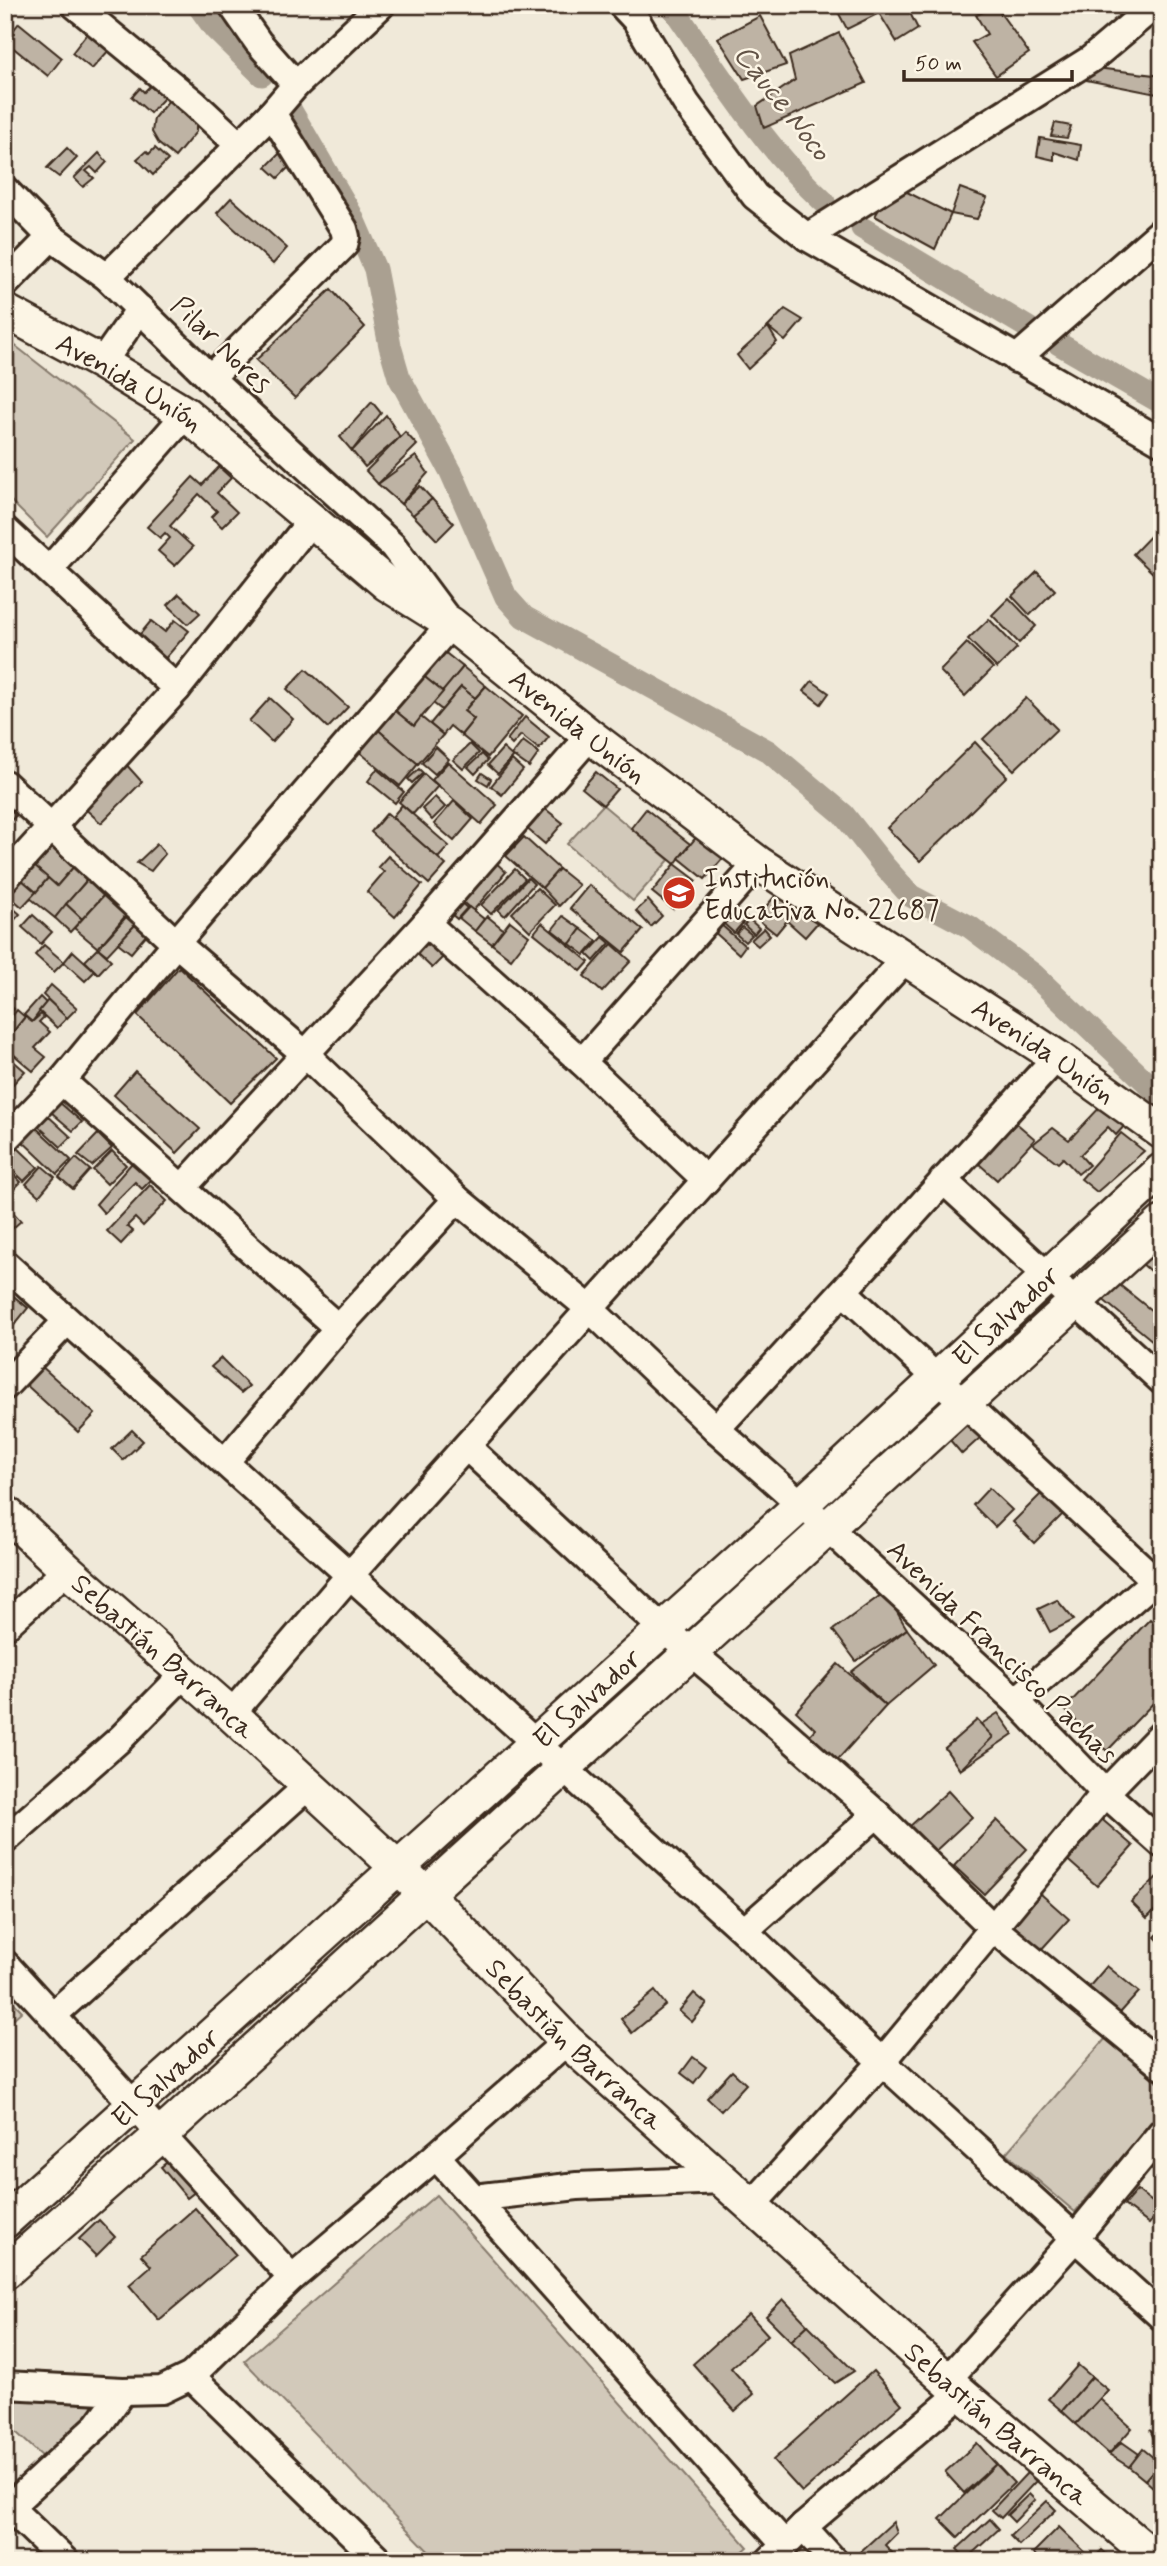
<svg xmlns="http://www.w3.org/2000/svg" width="1167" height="2566" font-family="Mynerve,sans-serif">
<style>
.green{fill:#d2c9ba;stroke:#867a6c;stroke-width:2}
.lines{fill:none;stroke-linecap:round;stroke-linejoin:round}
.canal{stroke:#aaa091;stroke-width:23}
.building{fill:#beb3a4;stroke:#3b2a1e;stroke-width:2}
.minor-casing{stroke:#3b2a1e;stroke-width:32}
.tertiary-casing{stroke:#3b2a1e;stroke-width:38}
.minor{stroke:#fcf5e5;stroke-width:26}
.tertiary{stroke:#fcf5e5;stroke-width:33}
.labels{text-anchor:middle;stroke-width:5;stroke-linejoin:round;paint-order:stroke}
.street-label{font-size:28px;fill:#3b2a1e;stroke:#fcf5e5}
.poi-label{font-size:28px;fill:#3b2a1e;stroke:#fcf5e5;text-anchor:start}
.water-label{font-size:30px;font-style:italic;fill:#625346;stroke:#fcf5e5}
</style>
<rect width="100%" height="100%" fill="#f0e9d9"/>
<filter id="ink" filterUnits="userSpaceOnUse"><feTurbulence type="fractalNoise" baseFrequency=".0143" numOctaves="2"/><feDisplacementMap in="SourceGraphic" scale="14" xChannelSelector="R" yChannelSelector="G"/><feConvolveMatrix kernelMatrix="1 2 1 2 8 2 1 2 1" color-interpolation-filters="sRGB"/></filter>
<g filter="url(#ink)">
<!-- green -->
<g class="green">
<path d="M13,344L135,439L47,537L5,495V352Z"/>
<path d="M603,805L669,860L633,901L567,844Z"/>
<path d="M5,1993L22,2011L5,2026Z"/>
<path d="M1106,2038L1162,2086V2111L1075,2212L1006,2153Z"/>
<path d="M436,2195L748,2547L732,2561H438L244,2361Z"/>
<path d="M5,2387L93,2401C95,2427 62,2443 44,2458L5,2422Z"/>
</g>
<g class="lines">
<!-- canal -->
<g class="canal">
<path d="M198,5L215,29L262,75"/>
<path d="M671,5C719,74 762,145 824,202"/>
<path d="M290,109L351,214L375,269L390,346L399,377L451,472L506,597L524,617L768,751L843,814L885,867L911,896L970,927L1034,975L1162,1097"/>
<path d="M862,228L1032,330"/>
<path d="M1059,344L1162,403"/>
</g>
</g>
<!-- building -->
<g class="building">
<path d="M851,5H906L918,29L897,42L879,13L847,29L838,12Z"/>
<path d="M996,7L1029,53L996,76L972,42L987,34L976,15Z"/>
<path d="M760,16L786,65L744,79L718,38Z"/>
<path d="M19,23L62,58L48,76L5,41Z"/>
<path d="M89,31L110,49L92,69L72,53Z"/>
<path d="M839,33L866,83L764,128L757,106L795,80L789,56Z"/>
<path d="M1088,67L1162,76V95L1086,80Z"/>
<path d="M150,86L164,98L150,113L132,97L140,88L144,92Z"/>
<path d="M169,100L196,123V132L175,157L159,144L152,132L154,118Z"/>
<path d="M1055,123L1071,126L1067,138L1051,136Z"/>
<path d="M1040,138L1081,145L1079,160L1054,152V160L1037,156Z"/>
<path d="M67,148L77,158L59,177L47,168Z"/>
<path d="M155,148L168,160L153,175L137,159L146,151L149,154Z"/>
<path d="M284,149L295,161L278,178L266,167Z"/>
<path d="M99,153L107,162L97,173L91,167L86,171L94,178L83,187L74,178Z"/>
<path d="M893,185L951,214L935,249L875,216Z"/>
<path d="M960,188L987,198L977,219L951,214Z"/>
<path d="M231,198L287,248L273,264L217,213Z"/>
<path d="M331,289L365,327L295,398L256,360Z"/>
<path d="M785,309L803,320L785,341L768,327Z"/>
<path d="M768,327L777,342L748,369L737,355Z"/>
<path d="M372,402L381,413L352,451L340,437Z"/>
<path d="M386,415L400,437L365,467L352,451Z"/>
<path d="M405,432L417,445L378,484L366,471Z"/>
<path d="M416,456L428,473L401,504L378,484Z"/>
<path d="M219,467L231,478L217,493L237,512L222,527L211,517L217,511L199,494L170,526L193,547L175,566L158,551L170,538L165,533L160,538L147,527L193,477L202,485Z"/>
<path d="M420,486L432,499L413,515L401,504Z"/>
<path d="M432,499L454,523L437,540L413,515Z"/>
<path d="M1162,524V577L1159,579L1133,554Z"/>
<path d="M1037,572L1055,590L1030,615L1012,596Z"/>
<path d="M179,594L200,613L188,624L168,605Z"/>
<path d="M1009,598L1036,626L1019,643L992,615Z"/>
<path d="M989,619L1017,648L997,668L968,639Z"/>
<path d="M175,620L189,631L163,661L136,639L151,621L165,632Z"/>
<path d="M967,643L993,668L965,696L940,671Z"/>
<path d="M442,650L463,667L443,692L421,674Z"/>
<path d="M463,667L486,686L475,698L461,687L442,710L433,703Z"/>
<path d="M306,669L348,707L328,728L287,689Z"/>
<path d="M421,674L443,692L414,726L392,708Z"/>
<path d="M812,681L829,693L821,704L804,691Z"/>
<path d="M486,686L522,716L488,757L461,735L474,719L464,711Z"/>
<path d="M461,687L475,698L464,711L474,719L461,735L450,726L443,735L430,724Z"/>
<path d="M270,698L293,719L272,742L249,721Z"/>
<path d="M1026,698L1057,729L1014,770L983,739Z"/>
<path d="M392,708L414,726L421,717L443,735L418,764L376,728Z"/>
<path d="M525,717L549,737L539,749L521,735L512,745L507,740Z"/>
<path d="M376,728L418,764L400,786L357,750Z"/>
<path d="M523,741L539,753L529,767L512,755Z"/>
<path d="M975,742L1007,776L920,861L887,828Z"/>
<path d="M470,744L479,753L463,769L453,760Z"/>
<path d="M436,747L449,759L435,774L422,763Z"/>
<path d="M503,748L513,757L498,774L488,765Z"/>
<path d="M482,754L488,760L475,774L468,767Z"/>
<path d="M512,760L523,770L502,795L491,786Z"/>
<path d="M124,762L142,782L101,823L82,806Z"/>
<path d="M448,762L497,805L481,824L432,780Z"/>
<path d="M377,769L404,792L395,803L368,781Z"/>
<path d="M419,769L423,773L412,783L408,779Z"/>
<path d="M596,772L617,789L603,805L582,788Z"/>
<path d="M482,773L491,779L488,785L478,779Z"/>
<path d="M424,774L438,786L413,814L399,802Z"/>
<path d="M435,797L445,807L432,820L422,809Z"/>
<path d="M5,799L22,809L5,827Z"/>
<path d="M454,801L473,819L454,841L434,824Z"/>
<path d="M402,805L449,846L438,858L392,817Z"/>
<path d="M543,807L563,823L545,844L525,827Z"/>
<path d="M646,809L690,844L675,864L631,828Z"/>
<path d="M387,813L446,865L429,884L371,832Z"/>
<path d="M698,835L724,857L705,879L679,858Z"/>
<path d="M524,837L559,869L542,888L506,856Z"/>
<path d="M47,838L77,863L57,886L27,860Z"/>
<path d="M157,844L165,854L151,871L137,863Z"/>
<path d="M388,856L422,885L395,917L367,892L384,872L378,867Z"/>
<path d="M82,857L96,869L55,918L30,898L48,878L57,886Z"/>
<path d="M491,858L506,872L473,911L457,897Z"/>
<path d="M27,860L48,878L36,892L15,874Z"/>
<path d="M675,864L696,880L673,909L652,892Z"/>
<path d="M515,869L525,879L491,914L481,905Z"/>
<path d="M559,869L579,885L559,906L542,888Z"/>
<path d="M15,874L36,892L22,907L5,892V884Z"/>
<path d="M528,878L534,884L505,916L498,910Z"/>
<path d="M88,879L105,894L82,919L66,904Z"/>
<path d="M589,885L643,930L624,952L570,908Z"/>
<path d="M537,888L555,905L530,931L512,913Z"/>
<path d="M781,889L800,905L776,934L756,918Z"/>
<path d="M105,894L127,914L98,948L74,928Z"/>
<path d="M453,896L467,908L457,919L443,907Z"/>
<path d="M648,900L662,916L651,927L636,911Z"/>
<path d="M5,901L20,914L7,928L5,927Z"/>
<path d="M66,904L82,919L70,932L55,918Z"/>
<path d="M730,904L747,918L734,933L723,923Z"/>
<path d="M800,905L819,921L805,937L787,921Z"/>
<path d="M469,907L484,919L475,931L459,918Z"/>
<path d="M33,915L52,932L41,944L22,927Z"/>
<path d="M127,916L136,924L107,955L98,948Z"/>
<path d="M487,916L503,929L492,944L475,931Z"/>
<path d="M563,916L581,929L570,944L552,930Z"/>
<path d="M749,919L759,928L754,934L744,925Z"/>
<path d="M510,921L529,936L511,959L492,944Z"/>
<path d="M542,923L589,962L581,971L534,933Z"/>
<path d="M719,923L745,946L739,954L712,930Z"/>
<path d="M136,924L147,934L131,953L118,943Z"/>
<path d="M742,927L752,935L745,942L736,934Z"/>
<path d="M764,928L770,935L758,946L751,940Z"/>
<path d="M581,929L597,941L585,955L570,944Z"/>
<path d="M603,937L610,943L594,961L587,954Z"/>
<path d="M426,938L444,956L432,968L414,951Z"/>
<path d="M612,944L631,961L602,992L584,976Z"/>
<path d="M44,945L64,962L54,972L35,955Z"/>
<path d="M98,948L111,960L98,974L85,961Z"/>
<path d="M73,951L95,971L85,981L64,962Z"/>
<path d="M179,967L276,1058L230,1103L137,1015Z"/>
<path d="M51,985L77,1008L67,1018L43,995Z"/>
<path d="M40,997L46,1003L32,1022L24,1015Z"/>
<path d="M48,1000L67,1018L57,1028L39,1011Z"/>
<path d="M5,1001L14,1009L6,1018H5Z"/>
<path d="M17,1010L25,1017L12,1033L5,1027V1024Z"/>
<path d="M41,1014L44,1017L39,1022L50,1032L35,1048L46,1057L33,1071L5,1047V1027L12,1033L25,1017L32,1022Z"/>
<path d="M10,1058L25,1071L11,1086L5,1080V1063Z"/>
<path d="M135,1071L200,1129L177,1153L114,1095Z"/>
<path d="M59,1102L82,1122L73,1131L51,1112Z"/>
<path d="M1102,1105L1126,1124L1116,1135L1108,1127L1080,1155L1089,1165L1078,1174L1063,1158L1058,1163L1033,1144L1053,1128L1069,1140Z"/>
<path d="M46,1114L71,1137L61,1147L36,1124Z"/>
<path d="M1015,1122L1035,1139L997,1180L979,1164Z"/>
<path d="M32,1124L71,1160L57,1174L19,1138Z"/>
<path d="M1121,1133L1144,1151L1097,1192L1081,1179Z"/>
<path d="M98,1134L112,1148L92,1166L78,1155Z"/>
<path d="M18,1148L38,1167L24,1181L5,1163Z"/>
<path d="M112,1151L126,1165L107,1184L93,1170Z"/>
<path d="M137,1157L155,1176L142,1189L135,1182L104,1213L96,1204Z"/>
<path d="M76,1158L90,1170L73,1189L59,1177Z"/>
<path d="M5,1166L21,1182L10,1193L5,1189Z"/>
<path d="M42,1166L55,1177L39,1196L26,1184Z"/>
<path d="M150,1185L167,1201L143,1226L135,1218L127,1226L133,1231L121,1244L107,1231Z"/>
<path d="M9,1208L21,1221L5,1235V1212Z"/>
<path d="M1156,1245L1162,1251V1282L1139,1261Z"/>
<path d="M1116,1282L1162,1319V1345L1160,1347L1101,1298Z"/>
<path d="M5,1289L28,1308L11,1329L5,1324Z"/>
<path d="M221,1358L249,1386L241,1393L211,1367Z"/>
<path d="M40,1365L95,1414L78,1432L23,1382Z"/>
<path d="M961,1415L981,1437L962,1454L943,1432Z"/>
<path d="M132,1430L143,1441L123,1460L112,1449Z"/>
<path d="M989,1488L1012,1510L995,1527L973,1505Z"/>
<path d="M1043,1492L1064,1513L1034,1543L1013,1522Z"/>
<path d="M885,1592L907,1629L856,1661L833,1630Z"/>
<path d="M1057,1600L1074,1620L1050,1632L1038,1609Z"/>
<path d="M1150,1619L1162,1630V1694L1107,1751L1064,1709Z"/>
<path d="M907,1629L934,1665L886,1706L851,1672Z"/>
<path d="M838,1664L886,1706L832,1766L804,1741L815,1729L796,1711Z"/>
<path d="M998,1713L1013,1734L960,1770L945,1748Z"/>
<path d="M977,1720L993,1737L960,1770L945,1748Z"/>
<path d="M948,1791L972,1817L932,1854L908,1828Z"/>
<path d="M1098,1816L1133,1846L1097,1886L1062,1855Z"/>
<path d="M997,1820L1027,1849L984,1894L954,1866Z"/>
<path d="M1162,1872V1903L1147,1918L1131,1902Z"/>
<path d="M1032,1886L1069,1919L1039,1952L1002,1920Z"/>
<path d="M1162,1930V1944L1155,1937Z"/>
<path d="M1107,1966L1139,1992L1120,2013L1089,1987Z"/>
<path d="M655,1991L666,2005L632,2033L621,2019Z"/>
<path d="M694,1993L707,2004L692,2022L679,2011Z"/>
<path d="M693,2057L706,2067L694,2083L681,2073Z"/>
<path d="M732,2071L746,2084L721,2111L707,2098Z"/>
<path d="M175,2156L201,2187L187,2198L161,2167Z"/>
<path d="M1137,2190L1161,2209L1149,2224L1124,2205Z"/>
<path d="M195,2208L236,2255L159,2320L129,2285L151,2266L141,2255Z"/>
<path d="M99,2220L115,2237L96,2256L79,2239Z"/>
<path d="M783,2299L808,2325L791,2341L766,2316Z"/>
<path d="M749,2314L768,2335L731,2368L754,2394L735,2411L693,2364Z"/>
<path d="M808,2325L854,2371L835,2383L791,2341Z"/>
<path d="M1078,2365L1092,2377L1062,2411L1048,2399Z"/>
<path d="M873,2371L902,2404L802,2492L773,2460Z"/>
<path d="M1092,2377L1108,2390L1076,2424L1062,2411Z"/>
<path d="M1100,2399L1132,2428L1109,2454L1076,2424Z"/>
<path d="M1150,2430L1162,2442V2455Z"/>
<path d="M1122,2442L1139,2454L1129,2467L1109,2454Z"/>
<path d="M977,2443L996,2464L964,2493L945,2472Z"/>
<path d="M1143,2449L1160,2463L1145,2480L1129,2467Z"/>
<path d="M1160,2463L1162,2464V2495L1145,2480Z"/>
<path d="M996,2464L1014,2483L958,2537L940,2519Z"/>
<path d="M1027,2473L1036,2481L1001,2518L992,2510Z"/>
<path d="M1029,2494L1035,2500L1014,2522L1007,2515Z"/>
<path d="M1047,2501L1056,2510L1019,2545L1010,2536Z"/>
<path d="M990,2519L999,2529L966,2559L957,2549Z"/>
<path d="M893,2522L897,2533L885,2545L895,2556L889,2561H850Z"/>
<path d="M1059,2527L1086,2553L1078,2561H1041L1033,2553Z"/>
<path d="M1102,2550L1114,2561H1091Z"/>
</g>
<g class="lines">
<defs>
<g id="minor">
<path d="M75,5L194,103L239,145"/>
<path d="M232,5L258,42L296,85"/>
<path d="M622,5L636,20L686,103L755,196L807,237L1162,442"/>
<path d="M5,190L51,237L107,277L210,378L393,546L451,624L176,943L62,1081L5,1140"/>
<path d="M807,237L1091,59L1155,5"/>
<path d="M107,277L272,113L296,85L381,5"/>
<path d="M5,284L51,237"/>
<path d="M1016,359L1162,231"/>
<path d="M102,363L140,309"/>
<path d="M210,378L344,245L346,237L344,229L272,113"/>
<path d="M5,530L177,689"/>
<path d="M49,570L186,414"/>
<path d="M5,784L176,943L304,1053L457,1199L589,1308L716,1429L827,1527L1016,1701L1105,1793L1162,1844"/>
<path d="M5,878L177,689L311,521"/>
<path d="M426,923L582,1062L706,1180"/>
<path d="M582,1062L758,863"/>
<path d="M62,1081L338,1328"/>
<path d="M943,1180L1162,1381"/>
<path d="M183,1187L426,923L590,736"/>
<path d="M5,1264L744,1931L882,2062L1162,2317"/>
<path d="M844,1292L1155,1580"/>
<path d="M5,1386L67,1321"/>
<path d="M716,1429C831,1306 943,1180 1057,1057"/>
<path d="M467,1447L662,1628L756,1707L877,1814L992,1927L1162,2066"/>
<path d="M225,1462L338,1328L457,1199"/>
<path d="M5,1626L67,1570"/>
<path d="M1016,1701L1162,1574"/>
<path d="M231,1714L350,1575L906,958"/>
<path d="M5,1840L121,1738L185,1673"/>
<path d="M744,1931L877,1814"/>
<path d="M5,1964L292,2278"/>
<path d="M53,2015L308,1786"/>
<path d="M436,2156L785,2545"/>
<path d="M474,2198L577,2186L723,2180"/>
<path d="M752,2205L882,2062L1105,1793L1162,1734"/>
<path d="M191,2376L380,2561"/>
<path d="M947,2380L1075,2238L1162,2132"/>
<path d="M5,2385L123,2391L162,2390L191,2376L292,2278L436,2156L567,2041"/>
<path d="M5,2503L65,2561"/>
<path d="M5,2511L98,2425L123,2391"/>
<path d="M803,2527L834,2561"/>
<path d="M769,2561L803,2527L961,2393"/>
</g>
<g id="tertiary">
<path id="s1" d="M5,311L102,363L186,414L387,584L451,624L590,736L758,863L1057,1057L1162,1132"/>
<path id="s2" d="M5,1512L67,1570L231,1714L425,1893L567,2041L961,2393L1158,2561"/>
<path id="s3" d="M5,2221L801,1505L1162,1170"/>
<path d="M5,2272L160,2136L1162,1223"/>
</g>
</defs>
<!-- minor casing -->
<use href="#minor" class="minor-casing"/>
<!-- tertiary casing -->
<use href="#tertiary" class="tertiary-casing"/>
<!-- minor -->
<use href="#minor" class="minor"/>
<!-- tertiary -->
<use href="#tertiary" class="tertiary"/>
</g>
</g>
<!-- icons -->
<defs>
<symbol id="school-disc" viewBox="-11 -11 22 22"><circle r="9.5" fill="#c8321e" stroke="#fcf5e5"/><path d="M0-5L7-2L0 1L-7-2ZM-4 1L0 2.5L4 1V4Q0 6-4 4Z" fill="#fff"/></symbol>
</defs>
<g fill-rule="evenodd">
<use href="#school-disc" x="660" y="874" width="38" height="38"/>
</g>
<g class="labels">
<!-- street labels -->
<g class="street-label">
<text transform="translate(222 344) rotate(44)" y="10">Pilar Nores</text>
<text dy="10" stroke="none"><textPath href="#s1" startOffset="144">Avenida Unión</textPath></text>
<text dy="10" stroke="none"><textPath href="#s1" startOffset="710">Avenida Unión</textPath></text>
<text dy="10" stroke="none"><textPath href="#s1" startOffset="1278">Avenida Unión</textPath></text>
<text dy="10" stroke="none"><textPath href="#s3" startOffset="1349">El Salvador</textPath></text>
<text transform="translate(1003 1651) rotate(44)" y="10">Avenida Francisco Pachas</text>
<text dy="10" stroke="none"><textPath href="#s2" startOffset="214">Sebastián Barranca</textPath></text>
<text dy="10" stroke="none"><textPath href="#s3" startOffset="782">El Salvador</textPath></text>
<text dy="10" stroke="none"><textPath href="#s2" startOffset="780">Sebastián Barranca</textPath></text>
<text dy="10" stroke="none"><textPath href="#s3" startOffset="215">El Salvador</textPath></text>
<text dy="10" stroke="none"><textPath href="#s2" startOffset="1348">Sebastián Barranca</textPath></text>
</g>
<!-- poi labels -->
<g class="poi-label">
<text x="704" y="887">Institución<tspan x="704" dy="32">Educativa No. 22687</tspan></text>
</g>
<!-- water labels -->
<g class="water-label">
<text transform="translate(783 102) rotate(52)" y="10">Cauce Noco</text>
</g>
</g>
<!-- margin -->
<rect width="1167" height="2566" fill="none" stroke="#fcf5e5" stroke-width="28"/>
<rect x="14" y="14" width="1139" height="2538" fill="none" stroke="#3b2a1e" stroke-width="2.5" filter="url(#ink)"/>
<!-- scale -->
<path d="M904 70v10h168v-10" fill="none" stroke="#3b2a1e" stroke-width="3.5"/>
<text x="915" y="70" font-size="21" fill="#3b2a1e" stroke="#fcf5e5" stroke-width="5" paint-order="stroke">50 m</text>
</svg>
